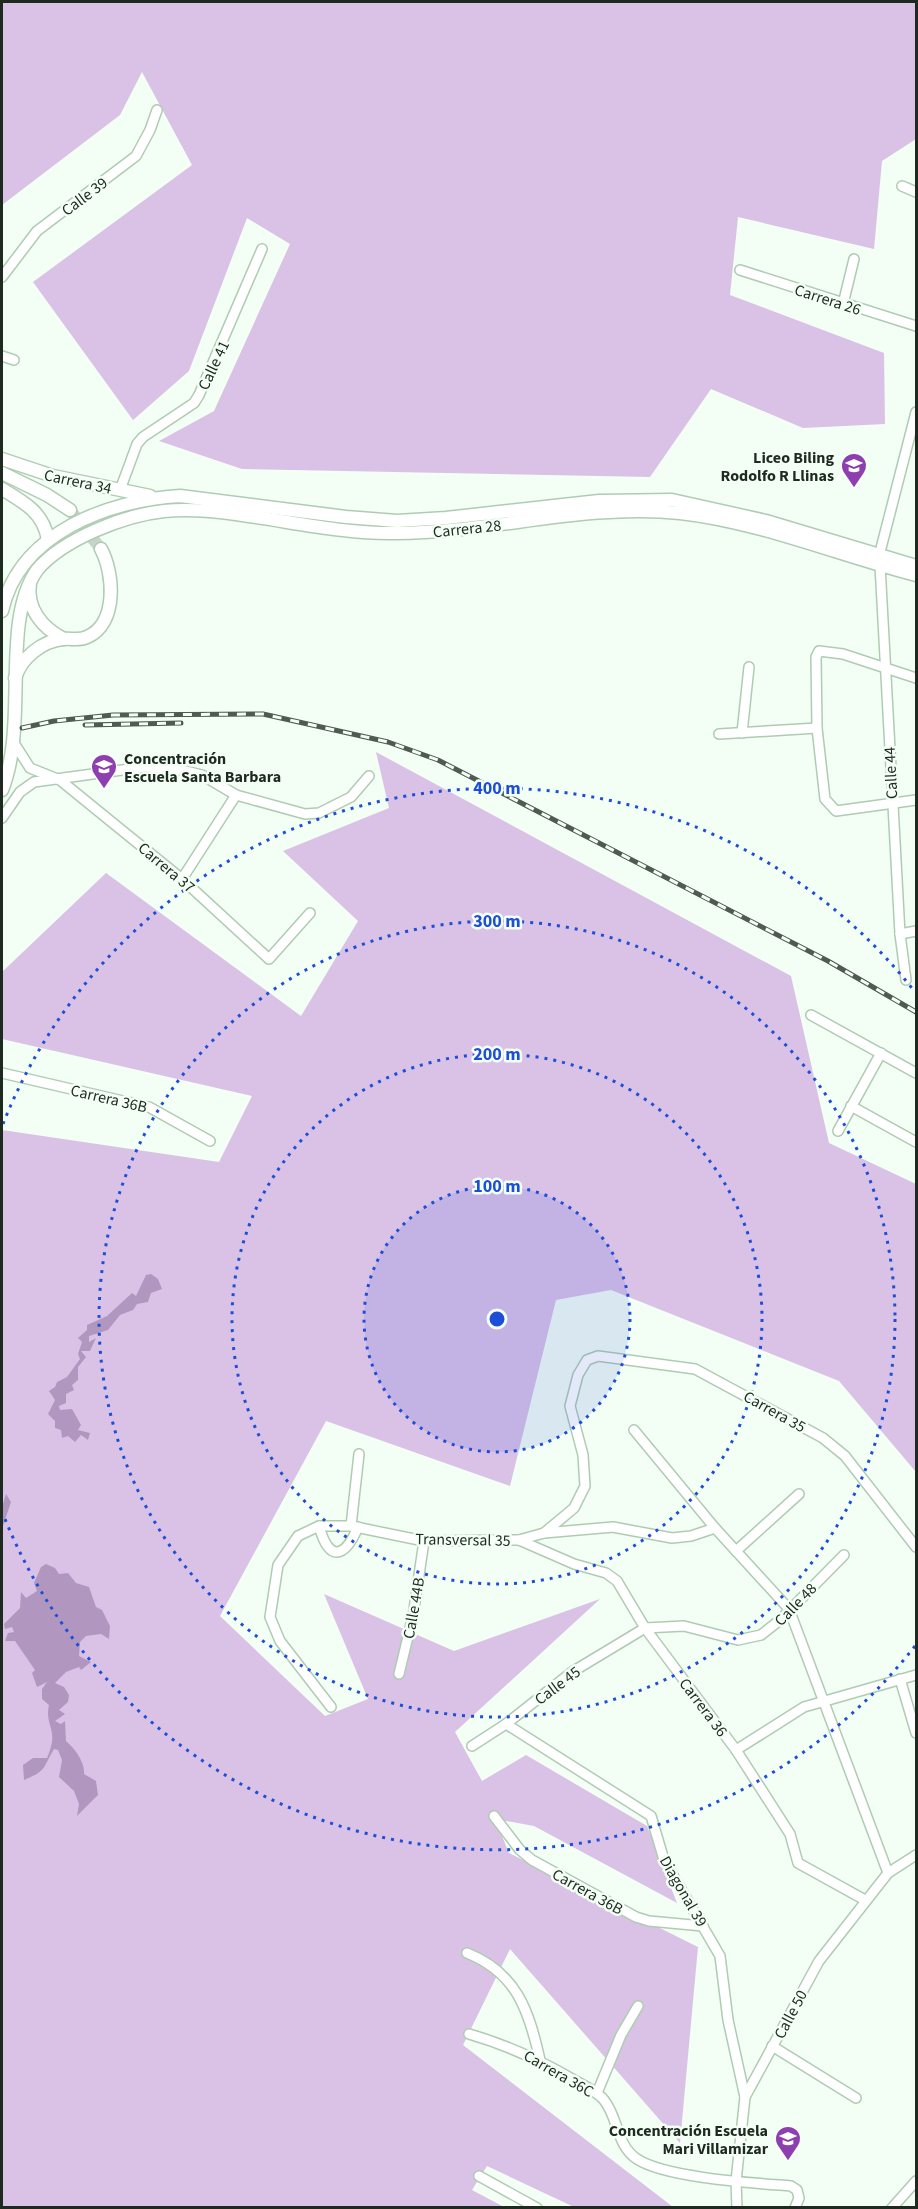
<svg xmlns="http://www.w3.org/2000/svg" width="918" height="2209" font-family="'Source Sans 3',sans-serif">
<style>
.green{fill:#dac2e6}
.water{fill:#b197bf}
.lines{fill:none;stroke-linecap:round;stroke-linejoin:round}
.major-tunnel{stroke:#c8d3ca;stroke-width:12;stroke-dasharray:12 6;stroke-linecap:butt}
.minor-casing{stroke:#afccb3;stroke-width:12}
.major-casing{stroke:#afccb3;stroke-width:15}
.minor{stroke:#fff;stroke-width:9}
.major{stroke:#fff;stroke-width:12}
.rail-casing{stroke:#4f5a50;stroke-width:5}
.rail{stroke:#f3fef4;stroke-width:3;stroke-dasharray:9;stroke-linecap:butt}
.ring{fill:none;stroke:#1d4ed8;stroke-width:3;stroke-dasharray:3 6}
.labels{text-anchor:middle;stroke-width:5;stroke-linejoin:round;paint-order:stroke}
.street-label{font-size:16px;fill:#1e2920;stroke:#f3fef4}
.poi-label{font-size:16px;font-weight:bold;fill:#1e2920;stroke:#f3fef4;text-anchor:end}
.centre{fill:#1d4ed8;stroke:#f3fef4;stroke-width:3}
.ring-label{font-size:18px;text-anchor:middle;font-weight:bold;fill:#1d4ed8;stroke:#f3fef4;stroke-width:5;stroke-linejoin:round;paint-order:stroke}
</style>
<rect width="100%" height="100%" fill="#f3fef4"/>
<!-- green -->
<g class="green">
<path d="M2,2H916V139L882,161L874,249L738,217L730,295L884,353L885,424L803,428L711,389L650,477L242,469L159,441L214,411L290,244L247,218L189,371L133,420L33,282L192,165L142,72L120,115L2,205Z"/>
<path d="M376,752L791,976L829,1143L916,1184V1472L839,1381L611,1290L556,1300L510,1486L326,1421L220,1616L325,1716L368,1699L324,1594L454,1651L600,1599L455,1732L482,1781L526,1755L647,1826L677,1903L534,1826L495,1819L509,1853L698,1947L680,2143L510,1949L463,2045L673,2207H574L487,2166L472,2190L504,2207H2V1130L219,1162L252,1096L2,1039V972L106,873L301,1016L358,921L283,851L389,808Z"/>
</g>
<!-- water -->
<g class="water">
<path d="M151,1274L158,1279L162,1289L151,1293L148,1302L137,1304L133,1310L120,1315L108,1330L89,1336V1342L96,1338L90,1351H81L86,1357L78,1367V1380L72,1385L74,1390L66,1394V1403L59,1406L60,1410L72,1409L81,1425L78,1430L90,1433L88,1440L81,1435L75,1442L68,1436L62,1438L61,1430L55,1428V1421L48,1414L55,1400L49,1391L55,1387L57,1382L67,1377L80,1359L78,1354L82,1342L78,1338L87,1330V1325L107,1316L132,1293L136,1296L146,1275Z"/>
<path d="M6,1494L11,1502L2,1529V1507Z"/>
<path d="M46,1564L55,1568L59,1574L68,1573L76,1583L89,1587L96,1607L102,1610L110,1626L109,1639L101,1634L86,1636L80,1642L79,1656L91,1662L81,1670L79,1667L66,1672L55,1683L64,1687L69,1695L68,1702L59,1710L65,1714L55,1721L61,1724L65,1721L66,1741C74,1748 85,1761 84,1774L96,1781L98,1795L77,1816L79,1804L74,1791L59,1777L62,1760L58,1750L54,1749C43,1767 47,1771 24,1780L23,1765L33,1758H47C60,1729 44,1726 49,1705L42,1699V1689L47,1682L37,1687L32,1673L35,1670L15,1641H5L8,1633L14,1632L12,1627L5,1629L4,1624L20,1608L21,1592L26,1598L37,1591L34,1583L41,1567Z"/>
</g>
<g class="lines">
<!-- major-tunnel -->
<path class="major-tunnel" d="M70,510L101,549"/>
<defs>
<g id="minor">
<path d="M902,186L916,192"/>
<path d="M740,270L916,326"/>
<path d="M2,277L37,231L136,156L150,130L157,110"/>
<path d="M843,304L854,259"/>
<path d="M2,356L14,360"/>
<path d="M120,490L137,444L143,437L194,403L199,395L262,249"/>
<path d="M879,556L916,412"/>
<path d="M880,565L900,934L906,980"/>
<path d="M916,678L843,654L819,651L816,657L817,728L825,799L836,811L916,800"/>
<path d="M742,733L749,667"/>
<path d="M719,734L817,728"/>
<path d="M14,743L30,768L60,780L119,828L182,879L269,959L310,913"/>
<path d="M2,818L20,792L34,782L144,767L181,770L202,775L236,795L305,814L319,813L351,797L369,776"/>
<path d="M182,879L236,795"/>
<path d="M900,934L916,931"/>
<path d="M811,1015L916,1073"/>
<path d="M2,1073L149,1107L210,1141"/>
<path d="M851,1106L916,1142"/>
<path d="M838,1131L881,1053"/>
<path d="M634,1430L715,1528L789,1609L888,1873"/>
<path d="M319,1526C329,1563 345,1558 358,1527"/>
<path d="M351,1526L359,1454"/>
<path d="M544,1533L574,1508L585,1486L583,1455L570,1406L578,1375L587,1360L598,1356L695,1369L823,1438L845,1456L916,1547"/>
<path d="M519,1540L574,1564L606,1573L617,1581L645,1628L736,1750L790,1834L798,1863L865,1900"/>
<path d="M736,1551L799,1494"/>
<path d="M399,1674L413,1616L424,1541"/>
<path d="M900,1679L916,1733"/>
<path d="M331,1707L280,1641L270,1617L278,1565L298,1536L319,1526H351L424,1541L519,1540L544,1533L613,1527L672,1538L691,1536L715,1528"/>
<path d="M506,1724L651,1816L664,1860L720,1956L728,2020L745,2097"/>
<path d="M472,1746L506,1724L572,1672L645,1628L684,1626L738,1640L761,1635L780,1620L844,1555"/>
<path d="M736,1750L804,1707L916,1675"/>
<path d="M494,1816L520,1850L532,1860L636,1917L649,1921L703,1926"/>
<path d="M467,1953C517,1973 529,2011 540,2060"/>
<path d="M469,2034C507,2045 540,2060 574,2080C584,2086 597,2091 604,2100C619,2119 616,2145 637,2159C666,2178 754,2183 791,2186L797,2190L799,2198L795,2208"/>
<path d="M772,2046L856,2098"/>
<path d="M597,2093L621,2035L638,2006"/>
<path d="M479,2176L537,2208"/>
<path d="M737,2208L736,2181L745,2097L819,1961L888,1873L916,1855"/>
<path d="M892,2208L916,2181"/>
</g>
<g id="major">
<path d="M2,459L53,476L150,496"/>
<path d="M2,473L47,495L70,510"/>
<path d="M2,489C24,502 44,513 48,540"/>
<path d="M30,583C26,608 42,628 64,639"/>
<path d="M2,611C19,533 109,500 180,496L346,517L397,521L446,518L599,501L672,500L766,521L916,566"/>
<path d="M15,678C21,658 42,641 63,639C72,638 79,641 87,637C118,624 114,573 101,549"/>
<path d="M2,790C29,723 0,623 37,570C63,539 125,515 164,511C192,508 221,512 249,516C298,523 347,534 396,533C490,533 585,503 680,513C760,522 838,555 916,575"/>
</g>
</defs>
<!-- minor casing -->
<use href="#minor" class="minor-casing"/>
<!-- major casing -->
<use href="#major" class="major-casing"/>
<!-- minor -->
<use href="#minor" class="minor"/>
<!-- major -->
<use href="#major" class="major"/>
<defs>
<g id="rail">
<path d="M85,725L181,723"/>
<path d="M22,728L54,721L113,715L263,714L388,742L438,760L828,961L916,1012"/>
</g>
</defs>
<!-- rail casing -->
<use href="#rail" class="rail-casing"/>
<!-- rail -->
<use href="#rail" class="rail"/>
</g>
<!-- distance rings -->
<circle cx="497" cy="1319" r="133" fill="#1d4ed8" fill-opacity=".12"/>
<g class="ring">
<circle cx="497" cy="1319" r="133"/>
<circle cx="497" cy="1319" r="265"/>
<circle cx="497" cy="1319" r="398"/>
<path d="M915 1646A531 531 0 0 1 3 1514M3 1124A531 531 0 0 1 915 992"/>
</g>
<!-- icons -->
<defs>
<symbol id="school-pin" viewBox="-11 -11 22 30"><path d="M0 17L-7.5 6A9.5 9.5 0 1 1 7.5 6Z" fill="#8d3eaf" stroke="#f3fef4"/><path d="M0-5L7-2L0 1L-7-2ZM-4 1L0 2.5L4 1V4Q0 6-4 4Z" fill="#fff"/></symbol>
</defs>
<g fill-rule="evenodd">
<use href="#school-pin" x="839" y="451" width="30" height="40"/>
<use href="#school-pin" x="89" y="752" width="30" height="40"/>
<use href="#school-pin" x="773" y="2124" width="30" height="40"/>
</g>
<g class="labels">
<!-- street labels -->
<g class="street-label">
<text transform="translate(84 196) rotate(-37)" y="6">Calle 39</text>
<text transform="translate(828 299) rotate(18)" y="6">Carrera 26</text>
<text transform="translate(213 365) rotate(-65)" y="6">Calle 41</text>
<text transform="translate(78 481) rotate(12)" y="6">Carrera 34</text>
<text transform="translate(467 528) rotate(-6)" y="6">Carrera 28</text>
<text transform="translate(890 773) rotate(-93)" y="6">Calle 44</text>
<text transform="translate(167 867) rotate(40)" y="6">Carrera 37</text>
<text transform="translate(109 1098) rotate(13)" y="6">Carrera 36B</text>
<text transform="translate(775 1411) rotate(29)" y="6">Carrera 35</text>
<text transform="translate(463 1539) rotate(1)" y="6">Transversal 35</text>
<text transform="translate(795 1604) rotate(-46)" y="6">Calle 48</text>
<text transform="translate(413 1608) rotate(-80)" y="6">Calle 44B</text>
<text transform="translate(557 1685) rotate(-37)" y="6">Calle 45</text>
<text transform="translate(704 1707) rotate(53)" y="6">Carrera 36</text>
<text transform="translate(588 1891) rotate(29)" y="6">Carrera 36B</text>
<text transform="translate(684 1891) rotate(60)" y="6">Diagonal 39</text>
<text transform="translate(790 2014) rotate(-62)" y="6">Calle 50</text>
<text transform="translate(559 2073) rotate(30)" y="6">Carrera 36C</text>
</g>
<!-- poi labels -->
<g class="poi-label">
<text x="834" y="463">Liceo Biling<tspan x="834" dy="18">Rodolfo R Llinas</tspan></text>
<text x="124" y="764" text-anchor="start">Concentración<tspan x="124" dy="18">Escuela Santa Barbara</tspan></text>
<text x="768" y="2136">Concentración Escuela<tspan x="768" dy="18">Mari Villamizar</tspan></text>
</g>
</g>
<circle cx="497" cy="1319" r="9" class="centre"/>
<g class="ring-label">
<text x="497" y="794">400 m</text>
<text x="497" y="927">300 m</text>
<text x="497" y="1060">200 m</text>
<text x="497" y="1192">100 m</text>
</g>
<!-- border -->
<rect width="918" height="2209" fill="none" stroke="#1e2920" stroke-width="6"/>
</svg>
